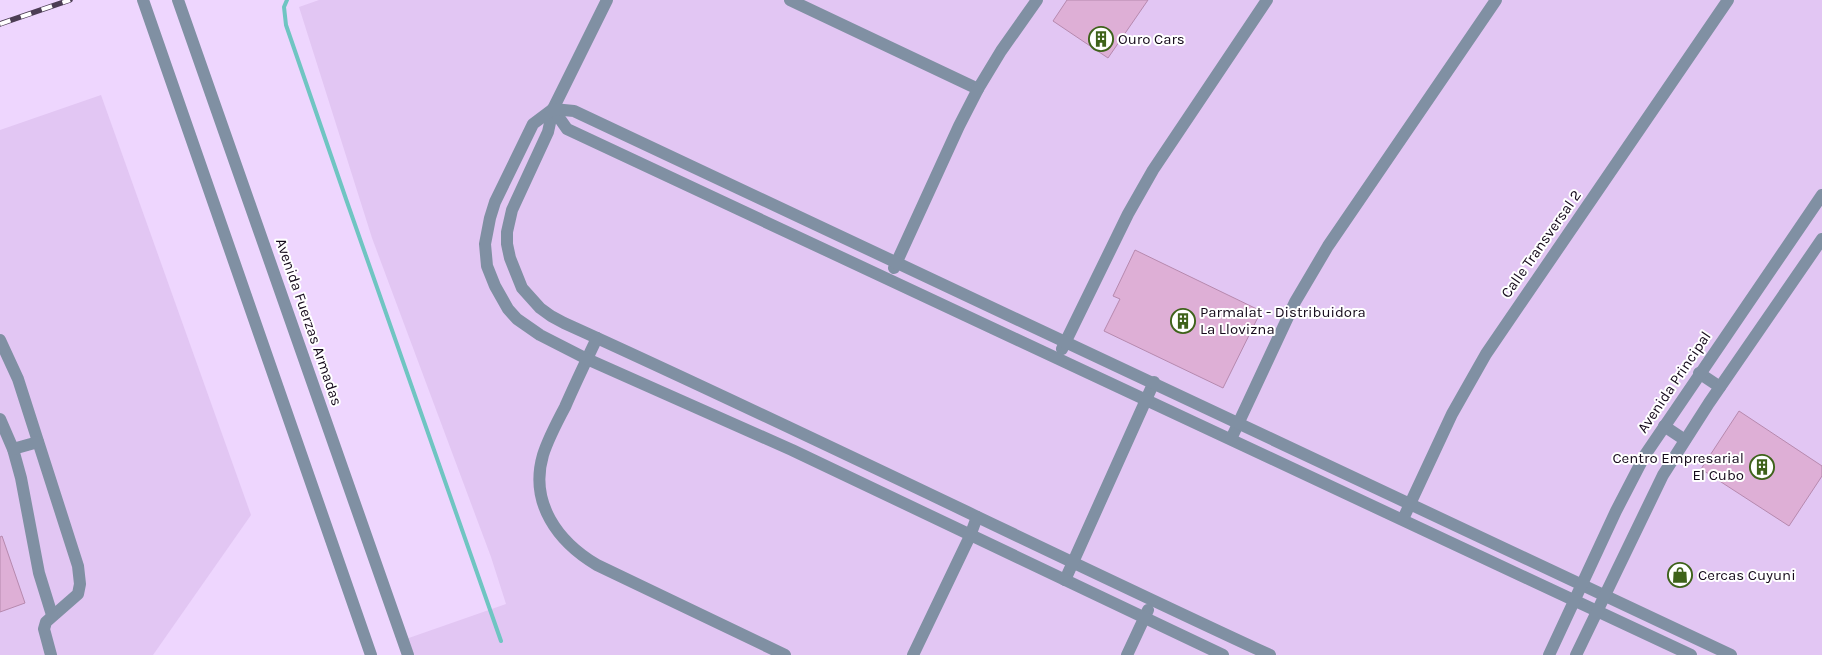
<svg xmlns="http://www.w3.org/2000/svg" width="1822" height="655" font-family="Karla,sans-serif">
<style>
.built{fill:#e2c6f3}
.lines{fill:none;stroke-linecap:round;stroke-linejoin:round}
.stream{stroke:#6fc5c2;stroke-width:4}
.building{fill:#deafd6;stroke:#b689ae}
.minor{stroke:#8090a3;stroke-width:12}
.rail-casing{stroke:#4c3d54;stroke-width:5.5}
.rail{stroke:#fff;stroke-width:4;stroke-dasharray:11;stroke-linecap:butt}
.labels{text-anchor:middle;stroke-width:4;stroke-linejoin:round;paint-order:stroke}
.poi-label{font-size:15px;fill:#150a1b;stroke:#fff;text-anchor:start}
.street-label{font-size:15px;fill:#150a1b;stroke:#fff}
</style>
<rect width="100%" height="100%" fill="#eed6fe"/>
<!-- built -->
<g class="built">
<path d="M319,0H1822V655H408L403,640L506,604L491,557L372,238L299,7Z"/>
<path d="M101,95L251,515L153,655H0V130Z"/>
</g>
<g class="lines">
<!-- stream -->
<path class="stream" d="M287,0L284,7L286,25L346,199L501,641"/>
</g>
<!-- building -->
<g class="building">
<path d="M1067,0H1148L1108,58L1053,21Z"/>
<path d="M1135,250L1261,311L1223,388L1104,331L1120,299L1113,296Z"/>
<path d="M1739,411L1822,466V476L1789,526L1701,469Z"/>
<path d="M2,536L25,603L0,612V537Z"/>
</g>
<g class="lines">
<!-- minor -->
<g class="minor">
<path d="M143,0L371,655"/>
<path d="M178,0L408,655"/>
<path d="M607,0L553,109L548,132L512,210L507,232V244L510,258L522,288L540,308L551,316L564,323C801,430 1034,546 1270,655"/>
<path d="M790,0L978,89"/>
<path d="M553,109L567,129L1691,655"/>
<path d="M894,268L959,126L978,89L1001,51L1037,0"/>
<path d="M597,338C586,361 575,384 565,407C557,422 548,439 543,455C529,503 558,542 597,565L785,655"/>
<path d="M0,340L18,379L78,566L80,584L78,594L46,622L44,629L51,655"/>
<path d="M1062,349L1128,214L1153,170L1267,0"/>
<path d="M1699,373L1720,387"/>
<path d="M0,419L13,449L21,478L39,573L52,615"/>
<path d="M1664,426L1685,440"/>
<path d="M1231,439L1295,302L1328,246L1496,0"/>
<path d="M13,449L38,442"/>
<path d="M1403,519L1452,414L1486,354L1728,0"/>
<path d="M1065,580L1154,382"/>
<path d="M913,655L970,536L977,517"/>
<path d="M1127,655L1148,610"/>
<path d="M1223,655L792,450L587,359L540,335L517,319L508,309L495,286L487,266L485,244L490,218L495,202L533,124L553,109L574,111L1731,655"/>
<path d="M1549,655L1616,511L1645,455L1822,195"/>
<path d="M1576,655L1663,475L1709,403L1822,239"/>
</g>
<defs>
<path id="rail" d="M0,24L70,0"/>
</defs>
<!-- rail casing -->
<use href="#rail" class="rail-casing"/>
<!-- rail -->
<use href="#rail" class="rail"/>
</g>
<!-- icons -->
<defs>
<symbol id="building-ring" viewBox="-11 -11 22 22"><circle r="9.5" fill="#fff" stroke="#3e621a" stroke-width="1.5"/><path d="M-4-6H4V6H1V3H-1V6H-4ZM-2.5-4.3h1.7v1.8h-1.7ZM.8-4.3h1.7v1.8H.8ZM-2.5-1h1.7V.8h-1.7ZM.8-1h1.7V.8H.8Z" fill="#3e621a"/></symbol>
<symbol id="shop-ring" viewBox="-11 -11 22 22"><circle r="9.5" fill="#fff" stroke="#3e621a" stroke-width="1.5"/><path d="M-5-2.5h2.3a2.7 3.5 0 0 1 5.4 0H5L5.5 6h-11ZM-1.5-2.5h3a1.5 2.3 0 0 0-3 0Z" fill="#3e621a"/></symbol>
</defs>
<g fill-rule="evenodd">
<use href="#building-ring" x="1087" y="25" width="28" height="28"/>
<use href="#building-ring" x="1169" y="307" width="28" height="28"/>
<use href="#building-ring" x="1748" y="453" width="28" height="28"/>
<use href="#shop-ring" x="1666" y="561" width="28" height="28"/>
</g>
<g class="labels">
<!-- poi labels -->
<g class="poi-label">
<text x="1118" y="44">Ouro Cars</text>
<text x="1200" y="317">Parmalat - Distribuidora<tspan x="1200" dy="17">La Llovizna</tspan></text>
<text x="1744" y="463" text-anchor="end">Centro Empresarial<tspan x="1744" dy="17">El Cubo</tspan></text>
<text x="1698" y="580">Cercas Cuyuni</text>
</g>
<!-- street labels -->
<g class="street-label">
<text transform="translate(1541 244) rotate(-55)" y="5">Calle Transversal 2</text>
<text transform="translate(309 322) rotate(71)" y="5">Avenida Fuerzas Armadas</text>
<text transform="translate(1674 382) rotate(-56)" y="5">Avenida Principal</text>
</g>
</g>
</svg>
